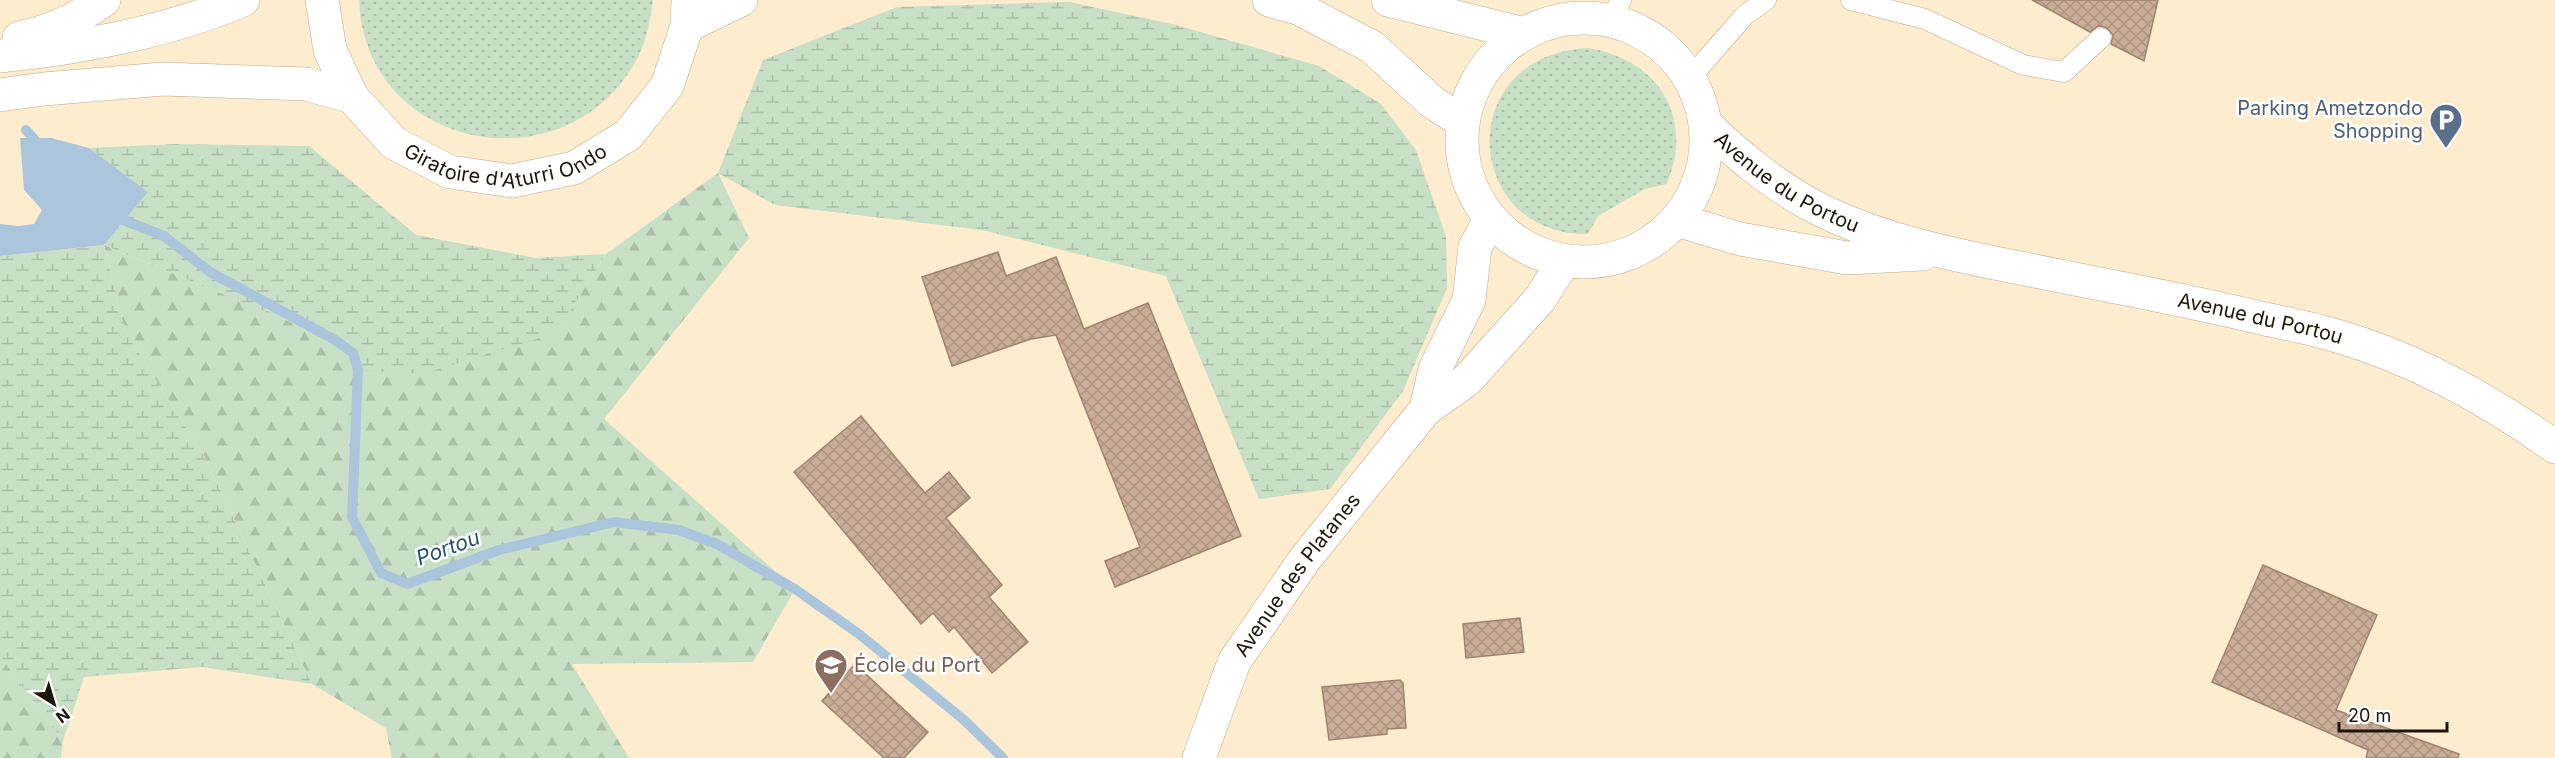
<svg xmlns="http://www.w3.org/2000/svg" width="2555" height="758" font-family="Inter,sans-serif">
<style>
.grass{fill:url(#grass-dots)}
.forest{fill:url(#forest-firs)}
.wetland{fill:url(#wetland-marsh)}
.water{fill:#abc6dc}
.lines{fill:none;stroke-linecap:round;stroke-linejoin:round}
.stream{stroke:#abc6dc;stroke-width:10}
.building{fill:url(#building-cross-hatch);stroke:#9f8470;stroke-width:1.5}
.lane-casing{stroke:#baaa8d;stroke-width:21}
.secondary-casing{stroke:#baaa8d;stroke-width:34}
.lane{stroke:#fff;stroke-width:20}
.secondary{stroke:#fff;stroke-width:33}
.labels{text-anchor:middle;stroke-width:5;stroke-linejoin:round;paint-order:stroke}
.service-label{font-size:20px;fill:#4e5e75;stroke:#fff;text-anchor:end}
.street-label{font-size:20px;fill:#1c160b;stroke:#fff}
.education-label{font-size:20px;fill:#785e54;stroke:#fff;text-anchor:start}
.water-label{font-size:21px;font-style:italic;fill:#245171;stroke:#fff}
</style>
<defs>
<pattern id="grass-dots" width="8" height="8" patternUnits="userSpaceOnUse" patternTransform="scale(1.5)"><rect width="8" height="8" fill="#c8e0c6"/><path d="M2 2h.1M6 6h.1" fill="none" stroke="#abbfa9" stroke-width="1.8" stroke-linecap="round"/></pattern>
<pattern id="forest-firs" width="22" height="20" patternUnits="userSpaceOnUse" patternTransform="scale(1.5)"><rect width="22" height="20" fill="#c8e0c6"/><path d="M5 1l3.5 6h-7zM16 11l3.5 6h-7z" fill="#abbfa9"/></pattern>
<pattern id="wetland-marsh" width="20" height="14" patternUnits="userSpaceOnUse" patternTransform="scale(1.5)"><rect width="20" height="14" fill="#c8e0c6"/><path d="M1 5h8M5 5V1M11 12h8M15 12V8" fill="none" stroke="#abbfa9"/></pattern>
<pattern id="building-cross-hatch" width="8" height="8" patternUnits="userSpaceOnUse" patternTransform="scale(1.5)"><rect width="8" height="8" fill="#caad99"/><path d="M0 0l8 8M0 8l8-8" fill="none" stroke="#ad9482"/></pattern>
</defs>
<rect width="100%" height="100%" fill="#fdeccd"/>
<!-- grass -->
<g class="grass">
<path d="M359,0H653C650,20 647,40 638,57C569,190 365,152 359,0Z"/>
<path d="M1588,48C1644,57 1684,97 1675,157C1673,166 1670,175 1667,184L1645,189L1598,216L1588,234C1463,236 1451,55 1588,48Z"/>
</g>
<!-- forest -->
<g class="forest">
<path d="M718,173L749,238L604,419L795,589L753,662L572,664L629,758H392L386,728L312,684L204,456L125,331L104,245L335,340L359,370L556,333L606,254Z"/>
<path d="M0,656L63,741L61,758H0Z"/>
</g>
<!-- wetland -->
<g class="wetland">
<path d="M1070,2L1176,25L1319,66L1381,104L1416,150L1446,237L1447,288L1403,391L1330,489L1259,499L1166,276L982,230L775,205L718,173L763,60L897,7Z"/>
<path d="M176,144L309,146L416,235L536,258L606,254L556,333L422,374L358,370L334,340L104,245L125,331L204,456L312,684L202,667L84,677L63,741L0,656V256L104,245L148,192L89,148Z"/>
</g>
<!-- water -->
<path class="water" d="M20,138H51L89,148L148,192L104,245L0,256V224L19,226L34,224L42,210L24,190Z"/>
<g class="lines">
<!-- stream -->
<g class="stream">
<path d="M26,130L43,149"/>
<path d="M113,216L164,236L210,272L335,340L353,353L358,370L352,517L381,573L407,584L499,550L614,522L679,530L717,544L795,589L859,634L964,720L1003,758"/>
</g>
</g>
<!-- building -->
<g class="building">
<path d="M2032,0H2158L2144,61L2111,44L2113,35L2105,27L2098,26L2090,32Z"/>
<path d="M998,252L1006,276L1056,257L1084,329L1148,303L1241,536L1115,587L1105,561L1140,547L1056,335L1031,339L952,366L922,277Z"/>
<path d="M861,416L925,493L949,472L970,498L946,518L1002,585L989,597L1028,642L992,673L954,627L949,632L933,613L921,624L794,472Z"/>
<path d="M2263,565L2377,615L2336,710L2459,754L2458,758H2366L2368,750L2212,682Z"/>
<path d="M1520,618L1524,652L1466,658L1463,624Z"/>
<path d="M855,664L928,732L904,758H884L822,701Z"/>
<path d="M1400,680L1403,683L1406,728L1387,729V734L1329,740L1322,687Z"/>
</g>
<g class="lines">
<defs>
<g id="lane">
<path d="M1851,0L1925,19L2023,65L2064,72L2101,38"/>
<path d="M1611,20L1621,0"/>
<path d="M1690,78L1745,15L1766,0"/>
</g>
<g id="secondary">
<path id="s1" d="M322,0L330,50L352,97L394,143L450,172L512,181L574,168L628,135L667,86L687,26L688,0"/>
<path d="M1269,0L1298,8L1372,47L1432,102L1463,122"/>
<path d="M1388,0L1524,34"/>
<circle cx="1584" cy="140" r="122"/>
<path d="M687,26L741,0"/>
<path d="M19,38C50,32 78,19 104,0"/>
<path d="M0,56C77,49 171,31 243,0"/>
<path d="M0,95L44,89L163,79L306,84L352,97"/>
<path id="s2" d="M1706,125C1739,156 1772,184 1813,206C1877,240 1958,256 2030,270C2108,286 2187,300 2265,319C2289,324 2314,329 2337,336C2416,359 2488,399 2555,447"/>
<path d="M1677,220L1740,239L1847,258L1923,254"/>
<path d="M1426,409L1435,369L1469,300L1475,247L1490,220"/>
<path id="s3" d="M1199,758L1234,662L1305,559L1426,409L1467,380L1540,299L1564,261"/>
</g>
</defs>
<!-- lane casing -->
<use href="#lane" class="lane-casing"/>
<!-- secondary casing -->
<use href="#secondary" class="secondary-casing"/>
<!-- lane -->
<use href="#lane" class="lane"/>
<!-- secondary -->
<use href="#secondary" class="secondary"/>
</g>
<!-- icons -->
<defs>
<symbol id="parking-pin" viewBox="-11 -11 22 30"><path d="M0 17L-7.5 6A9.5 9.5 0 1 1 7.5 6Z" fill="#5c6f8a" stroke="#fff"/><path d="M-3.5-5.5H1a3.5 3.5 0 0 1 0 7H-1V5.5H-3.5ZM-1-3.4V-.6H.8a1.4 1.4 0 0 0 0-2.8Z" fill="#fff"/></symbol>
<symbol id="school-pin" viewBox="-11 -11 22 30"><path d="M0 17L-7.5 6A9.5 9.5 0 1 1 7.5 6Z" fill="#8d6e63" stroke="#fff"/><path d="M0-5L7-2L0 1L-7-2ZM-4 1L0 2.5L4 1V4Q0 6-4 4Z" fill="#fff"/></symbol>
</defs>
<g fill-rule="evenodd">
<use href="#parking-pin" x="2427" y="101" width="38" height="52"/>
<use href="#school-pin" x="812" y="646" width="38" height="52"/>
</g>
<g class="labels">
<!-- service labels -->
<g class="service-label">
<text x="2423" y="115">Parking Ametzondo<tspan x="2423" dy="23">Shopping</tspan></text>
</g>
<!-- street labels -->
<g class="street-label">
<text dy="7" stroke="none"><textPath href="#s1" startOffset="284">Giratoire d'Aturri Ondo</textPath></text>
<text dy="7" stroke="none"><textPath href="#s2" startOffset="100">Avenue du Portou</textPath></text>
<text dy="7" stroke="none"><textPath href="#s2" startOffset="597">Avenue du Portou</textPath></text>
<text dy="7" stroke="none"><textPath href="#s3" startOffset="210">Avenue des Platanes</textPath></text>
</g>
<!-- education labels -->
<g class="education-label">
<text x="854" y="672">École du Port</text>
</g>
<!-- water labels -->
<g class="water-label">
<text transform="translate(448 548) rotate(-20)" y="7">Portou</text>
</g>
</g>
<!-- north arrow -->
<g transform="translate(54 704) rotate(143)" stroke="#ffffff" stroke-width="4.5" paint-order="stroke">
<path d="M0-4.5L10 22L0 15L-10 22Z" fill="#1c160b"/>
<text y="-9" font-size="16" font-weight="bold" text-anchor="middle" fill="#1c160b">N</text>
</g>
<!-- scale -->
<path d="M2339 722v9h108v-9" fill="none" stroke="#1c160b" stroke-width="3"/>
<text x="2348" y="722" font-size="18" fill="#1c160b" stroke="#ffffff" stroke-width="4.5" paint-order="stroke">20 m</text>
</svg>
